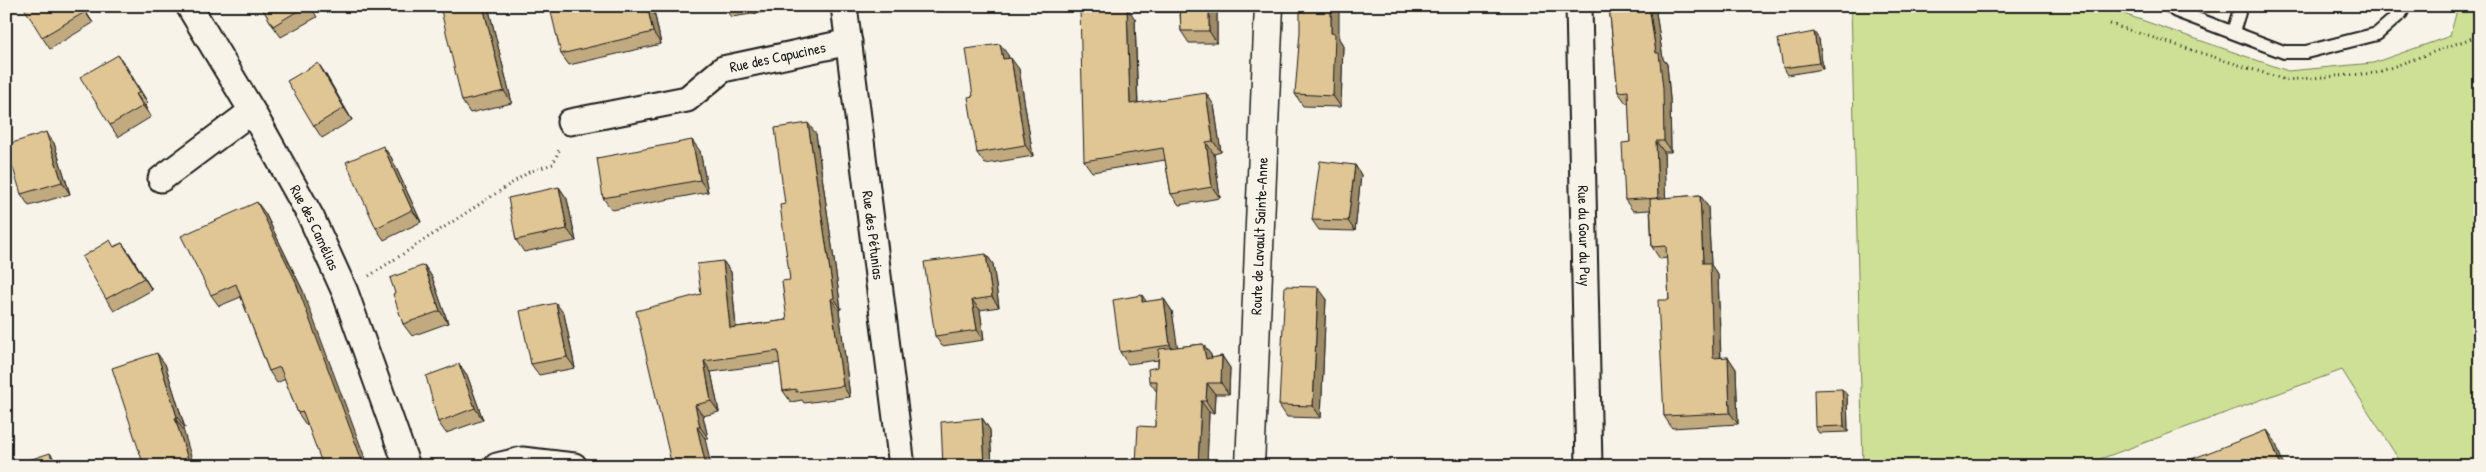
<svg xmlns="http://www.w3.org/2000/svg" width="2486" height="472" font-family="'Patrick Hand',sans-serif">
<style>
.green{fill:#cee095;stroke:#757e58}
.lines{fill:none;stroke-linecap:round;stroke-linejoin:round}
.service-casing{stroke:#1c1c1c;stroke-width:16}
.minor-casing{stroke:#1c1c1c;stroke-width:29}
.tertiary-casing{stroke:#1c1c1c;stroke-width:31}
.path{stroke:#1c1c1c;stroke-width:3;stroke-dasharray:1 4;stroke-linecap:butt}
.service{stroke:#f7f3e8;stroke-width:12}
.minor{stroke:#f7f3e8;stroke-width:25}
.tertiary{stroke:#f7f3e8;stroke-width:28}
.wall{fill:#c1aa80;stroke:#1c1c1c}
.shaded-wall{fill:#9d8b68;stroke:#1c1c1c}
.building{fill:#e0c695;stroke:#1c1c1c}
.labels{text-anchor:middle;stroke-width:5;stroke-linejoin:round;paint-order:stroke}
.street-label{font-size:15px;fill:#1c1c1c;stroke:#f7f3e8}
</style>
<rect width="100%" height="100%" fill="#f7f3e8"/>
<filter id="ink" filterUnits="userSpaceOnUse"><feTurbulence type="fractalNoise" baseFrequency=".02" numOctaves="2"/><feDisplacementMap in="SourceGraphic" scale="10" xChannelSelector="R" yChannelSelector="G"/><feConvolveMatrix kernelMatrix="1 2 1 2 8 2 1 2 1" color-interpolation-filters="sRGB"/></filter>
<g filter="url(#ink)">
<!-- green -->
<path class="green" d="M1851,6H2101L2288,71L2373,63L2450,36L2458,6H2480V466H2403L2342,370L2081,466H1863Z"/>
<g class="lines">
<defs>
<g id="service">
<path d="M2170,6L2176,11L2284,52H2306L2377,34L2401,13L2404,6"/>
<path d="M2233,32L2241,6"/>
</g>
<g id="minor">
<path id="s1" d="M189,6L252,111L311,217L345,292L407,466"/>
<path id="s2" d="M844,6L902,466"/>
<path id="s3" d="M1579,6L1589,466"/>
<path id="s4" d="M570,122L687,99L723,69L849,42"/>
<path d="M161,179L252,111"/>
<path d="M497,466L522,460L574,466"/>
</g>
<g id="tertiary">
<path id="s5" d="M1250,466L1269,6"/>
</g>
</defs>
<!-- service casing -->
<use href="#service" class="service-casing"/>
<!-- minor casing -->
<use href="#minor" class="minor-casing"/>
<!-- tertiary casing -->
<use href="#tertiary" class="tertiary-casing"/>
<!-- path -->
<g class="path">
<path d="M2110,24L2286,80L2376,73L2480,35"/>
<path d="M369,276L529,172L553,164L560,148"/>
</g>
<!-- service -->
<use href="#service" class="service"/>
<!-- minor -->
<use href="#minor" class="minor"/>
<!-- tertiary -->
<use href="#tertiary" class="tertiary"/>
</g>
<!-- wall -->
<g class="wall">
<path d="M82,6L93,23L50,49L42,37Z"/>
<path d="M261,6H310L317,17L281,37L273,26Z"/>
<path d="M488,6L512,103L470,113L462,101Z"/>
<path d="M576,6H653L661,44L569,65L561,54Z"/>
<path d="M723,6H765L766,12L731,17Z"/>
<path d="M1151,6H1217V43H1189L1181,31L1180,12H1155Z"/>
<path d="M1609,6H1655L1663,59L1667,64L1670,99L1671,152H1664L1665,198L1700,195L1708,207L1711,265L1718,275L1721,358L1728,357L1736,369L1738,424L1672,428L1664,416L1669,300L1667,258L1660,259L1652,247L1650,210L1633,211L1625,200L1630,142L1629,103H1626L1618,92Z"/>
<path d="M1135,19L1138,103L1214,105L1221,152L1214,154L1220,198L1179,205L1171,194L1165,160L1092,172L1084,161Z"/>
<path d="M1339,39L1343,45L1341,107L1303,106L1295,94Z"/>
<path d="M1819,39L1823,69L1787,75L1783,68Z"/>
<path d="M118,55L148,103L145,106L151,117L118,137L110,125Z"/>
<path d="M1008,55L1009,58L1019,69L1033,156L985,164L977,153L973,96Z"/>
<path d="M318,63L326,75L352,120L322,138L314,126Z"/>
<path d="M816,134L841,309L839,310L850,397L804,403L802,400L791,402L783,391L780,363L711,372L719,412L703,416L708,438H705L672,466L701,294L723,261L731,272L736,327L787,320L790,280L785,204Z"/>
<path d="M54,143L70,194L29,206L21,194Z"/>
<path d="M700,151L708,192L612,210L603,198Z"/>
<path d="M391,157L421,222L384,240L376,228Z"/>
<path d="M1355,165L1361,175L1355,231L1319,230L1312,220Z"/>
<path d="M559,187L567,199L576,241L524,252L516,240Z"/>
<path d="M265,213L303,291L307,424L306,425L298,413L285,379L277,383L269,371L241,297L219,306L211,295Z"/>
<path d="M122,243L130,254L152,290L114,311L106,299L115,246Z"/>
<path d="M986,254L993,264L999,307L980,310L984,340L942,346L935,336Z"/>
<path d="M424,265L432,277L448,323L412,336L403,324L395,293Z"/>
<path d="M1326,298L1321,418L1287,417L1279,405Z"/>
<path d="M1164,299L1172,311L1177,347L1203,344L1211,355L1212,358L1222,356L1230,368L1229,394H1215L1214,413L1209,412L1207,466H1137L1136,464L1155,427L1157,392L1149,381L1158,367V360L1128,364L1120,352L1146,302Z"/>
<path d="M564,314L575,368L539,375L531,364Z"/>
<path d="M165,364L185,428L183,429L144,466Z"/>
<path d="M459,364L467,375L483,420L446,433L438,422Z"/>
<path d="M1847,395L1848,432L1819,433L1815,427Z"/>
<path d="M982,418L990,430L992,466H943Z"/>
</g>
<!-- shaded-wall -->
<g class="shaded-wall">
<path d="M81,6H82L93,23L85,12Z"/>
<path d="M483,6H488L512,103L504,91Z"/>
<path d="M647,6H653L661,44L653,32Z"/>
<path d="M1209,6H1217V43L1209,31Z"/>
<path d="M1331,6H1339V39L1343,45L1341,107L1333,96L1331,33Z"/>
<path d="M1649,6H1655L1663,59L1667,64L1670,99L1671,152L1664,141L1656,53Z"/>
<path d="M1127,7L1135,19L1138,115L1130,104Z"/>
<path d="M1814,32L1819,39L1823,69L1819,63Z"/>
<path d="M1000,44L1008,55L1011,70L1003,59Z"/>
<path d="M118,55L126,66L148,103L140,92Z"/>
<path d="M1011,58L1019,69L1033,156L1025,145Z"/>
<path d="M318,63L326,75L352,120L344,108Z"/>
<path d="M1206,93L1214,105L1221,152L1213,141Z"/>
<path d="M136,94L145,106L151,117L143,106Z"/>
<path d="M808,123L816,134L841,309L834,298Z"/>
<path d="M46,132L54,143L70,194L62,182Z"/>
<path d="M692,140L700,151L708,192L700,180Z"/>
<path d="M1656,141L1664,152L1666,209L1658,198Z"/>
<path d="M1206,142L1214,154L1220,198L1212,187Z"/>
<path d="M383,146L391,157L421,222L412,210Z"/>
<path d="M1355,165L1361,175L1355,231L1348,221Z"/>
<path d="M559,187L567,199L576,241L567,229Z"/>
<path d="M1700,195L1708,207L1711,265L1718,275L1721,369L1713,358L1703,263Z"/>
<path d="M257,202L265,213L303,291L368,466H364Z"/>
<path d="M122,243L130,254L152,290L144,278Z"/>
<path d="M986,254L993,264L999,307L992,297Z"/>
<path d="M723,261L731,272L737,339L730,328Z"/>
<path d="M424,265L432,277L448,323L440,311Z"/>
<path d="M1318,287L1326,298L1321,418L1313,406Z"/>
<path d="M1142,295L1150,307L1142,302Z"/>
<path d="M831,299L839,310L850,397L843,386Z"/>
<path d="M1164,299L1172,311L1179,357L1170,345Z"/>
<path d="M972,300L980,310L984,340L977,330Z"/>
<path d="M556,303L564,314L575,368L567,357Z"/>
<path d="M1203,344L1211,355L1214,370L1206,359Z"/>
<path d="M157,353L165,364L185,428L177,417Z"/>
<path d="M1222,356L1230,368L1229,394L1221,383Z"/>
<path d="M1728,357L1736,369L1738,424L1730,413Z"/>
<path d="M704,361L711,372L719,412L711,401Z"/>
<path d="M459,364L467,375L483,420L475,408Z"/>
<path d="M1207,383L1215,394L1214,413L1206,401Z"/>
<path d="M1842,389L1847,395L1848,432L1844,426Z"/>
<path d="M1201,401L1209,412L1207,466H1198Z"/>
<path d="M695,405L703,416L708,438L700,427Z"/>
<path d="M175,418L183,429L194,466H190Z"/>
<path d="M982,418L990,430L992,466H986L985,464Z"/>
<path d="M697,427L705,438L711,466H706Z"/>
<path d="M2267,430L2275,441L2284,466H2281Z"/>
<path d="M50,453L58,464L59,466H54Z"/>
</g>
<!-- building -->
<g class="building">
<path d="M23,6H81L85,12L42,37Z"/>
<path d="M261,6H306L273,26Z"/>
<path d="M440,6H483L504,91L462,101Z"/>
<path d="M576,6H647L653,32L561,54L551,12Z"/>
<path d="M1180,6H1209V31H1181Z"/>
<path d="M1300,6H1331V33L1335,34L1333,96L1295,94L1300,32Z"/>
<path d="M1609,6H1649L1656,53H1659L1663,88L1664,141H1656L1658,198L1625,200L1622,143L1630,142L1628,91L1618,92Z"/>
<path d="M1127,7L1130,104L1206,93L1213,141L1206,142L1212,187L1171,194L1163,148L1084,161L1080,9Z"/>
<path d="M1814,32L1819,63L1783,68L1778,39Z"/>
<path d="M1000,44L1003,59L1011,58L1025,145L977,153L968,97L973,96L966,49Z"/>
<path d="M118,55L140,92L136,94L143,106L110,125L80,77Z"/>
<path d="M318,63L344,108L314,126L287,81Z"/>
<path d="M808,123L834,298L831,299L843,386L796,392V389L783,391L778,351L704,361L711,401L695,405L700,427H697L706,466H672L636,311L701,294L697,264L723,261L730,328L787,320L782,281L790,280L780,205L785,204L775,128Z"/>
<path d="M46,132L62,182L21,194L6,145Z"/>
<path d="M692,140L700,180L603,198L597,158Z"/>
<path d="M383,146L412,210L376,228L346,162Z"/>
<path d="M1320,161L1355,165L1348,221L1312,220Z"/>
<path d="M559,187L567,229L516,240L508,198Z"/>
<path d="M1700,195L1703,263H1710L1713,358L1728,357L1730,413L1664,416L1658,300H1669L1666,246L1652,247L1650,199Z"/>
<path d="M257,202L295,280L364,466H323L303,412L298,413L280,367L269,371L236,284L211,295L181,236Z"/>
<path d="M110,240L114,247L122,243L144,278L106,299L82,257Z"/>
<path d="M986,254L992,297L972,300L977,330L935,336L924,262Z"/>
<path d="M424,265L440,311L403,324L393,294L395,293L390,278Z"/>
<path d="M1285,286L1318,287L1313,406L1279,405Z"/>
<path d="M1142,295V302L1164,299L1170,345L1120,352L1113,300Z"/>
<path d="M556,303L567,357L531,364L520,311Z"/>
<path d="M1203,344L1206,359L1222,356L1221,383H1207L1206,401H1201L1198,466H1138V464H1136L1138,426L1155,427L1157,381H1149L1148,369L1158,367L1159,349Z"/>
<path d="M157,353L177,417L175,418L190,466H144L112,368Z"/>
<path d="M459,364L475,408L438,422L426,376Z"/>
<path d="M1842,389L1844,426L1815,427L1814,390Z"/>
<path d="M982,418L985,464L943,466L941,422Z"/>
<path d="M2267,430L2281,466H2186L2184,462Z"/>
<path d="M50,453L54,466H17V464Z"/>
<path d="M853,464V466H840Z"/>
</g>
</g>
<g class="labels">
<!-- street labels -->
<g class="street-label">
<text dy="5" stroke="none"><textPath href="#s4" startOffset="222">Rue des Capucines</textPath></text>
<text dy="5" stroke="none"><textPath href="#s1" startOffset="255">Rue des Camélias</textPath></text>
<text dy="5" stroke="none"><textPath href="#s2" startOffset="231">Rue des Pétunias</textPath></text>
<text dy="5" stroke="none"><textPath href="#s5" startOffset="230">Route de Lavault Sainte-Anne</textPath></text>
<text dy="5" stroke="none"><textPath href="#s3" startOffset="230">Rue du Gour du Puy</textPath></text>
</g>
</g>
<!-- margin -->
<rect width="2486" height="472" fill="none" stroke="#f7f3e8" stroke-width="25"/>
<rect x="12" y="12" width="2461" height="447" fill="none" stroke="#1c1c1c" stroke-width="2" filter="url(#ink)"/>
</svg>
